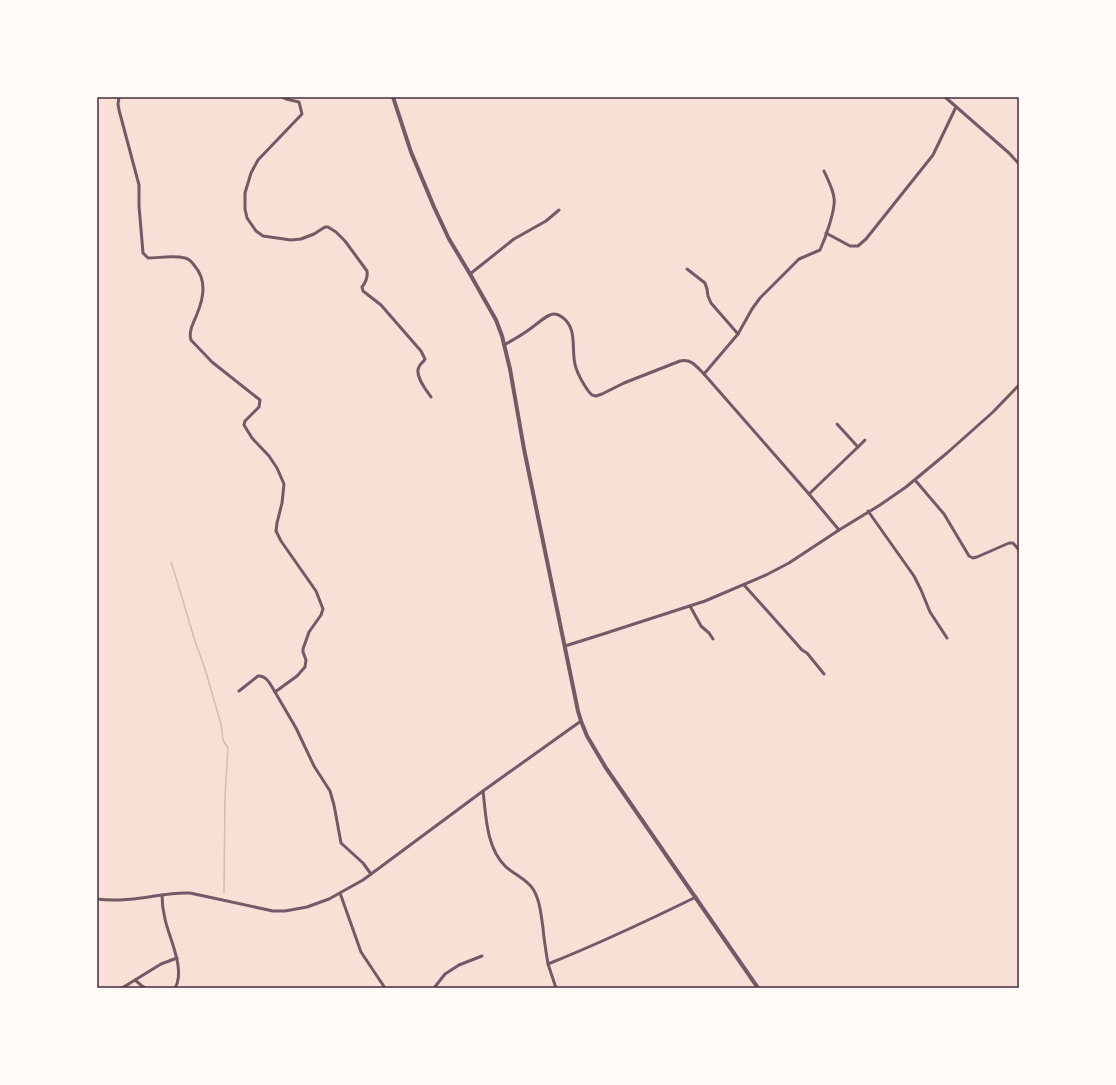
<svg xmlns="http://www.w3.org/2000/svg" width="1116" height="1085" font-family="Inter,sans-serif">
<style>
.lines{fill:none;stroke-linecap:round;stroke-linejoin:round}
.stream{stroke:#dcb8b0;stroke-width:1.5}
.minor{stroke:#755966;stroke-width:3}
.tertiary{stroke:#755966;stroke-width:4}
.neatline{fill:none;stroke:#4a2c40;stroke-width:1.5}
</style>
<rect width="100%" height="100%" fill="#f7e1d7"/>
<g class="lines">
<!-- stream -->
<path class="stream" d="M171,562L178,584L194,638L205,669L221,724L223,740L228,748L225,796L224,893"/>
<!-- minor -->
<g class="minor">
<path d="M119,97L118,104L119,110L139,185V206L143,253L148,258C159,258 173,255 185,258C189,259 192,262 194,265C207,280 204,297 197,314C194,322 188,332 191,340L212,362L260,400L259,407L245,421L244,425L252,438L269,456L277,468L284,484L282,503L277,523L276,531L281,541L316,591L323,609L321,615L309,632L303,649V652L306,660L305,667L297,676L275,692L296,728L314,766L330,791L334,805L341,843L363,863L371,874"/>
<path d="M282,97L286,99L299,102L302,114L258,160L251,173L245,193V209L247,218L256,231L263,236L291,240L301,239L314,234L325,227H328L336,232L345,241L367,271C368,278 366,282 362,287L363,291L381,305L421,351L425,359C423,363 420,363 419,367C414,375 426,390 431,397"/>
<path d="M945,97L1009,153L1019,164"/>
<path d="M826,233L850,246H858L866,239L933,155L956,107"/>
<path d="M687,269L705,283L707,289L708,296L711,303L738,334"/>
<path d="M470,274L514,239L546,221L559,210"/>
<path d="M504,345C513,340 522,335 530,329C537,324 543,318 550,315C554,313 558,314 562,317C579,329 570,351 576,368C579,377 584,385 589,392L592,395L596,396L602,394L624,383L680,361C691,358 697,367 704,374L809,494L839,530"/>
<path d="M704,374L738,334L752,309L760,298L799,259L820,250C825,239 836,209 834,198C833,189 828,180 824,171"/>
<path d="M837,424L858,447"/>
<path d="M915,480L944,514L969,556L973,558L977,557L1009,543H1013L1019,550"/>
<path d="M809,494L858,447L865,440"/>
<path d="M868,511L914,576L921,590L930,612L947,638"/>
<path d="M744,585L795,642L802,650L807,653L824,674"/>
<path d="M690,606L701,626L709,633L713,639"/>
<path d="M565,646L600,635L705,601L766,575L789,563L839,530L880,505L906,487L947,453L993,412L1019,385"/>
<path d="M239,691L258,676C267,675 271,686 275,692"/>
<path d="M483,791C486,815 486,847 505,866C513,874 527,879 533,889C540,900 541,915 543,928C544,940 546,952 548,964"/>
<path d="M340,893L361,952L385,988"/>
<path d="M162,895C162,903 163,911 165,919C169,938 186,970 175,988"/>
<path d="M97,899C111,901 126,900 141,898C157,896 173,892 190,893L273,911H285L307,907L329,899L363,880L483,791L581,721"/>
<path d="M135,980L142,986L146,988"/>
<path d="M122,988L161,964L177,958"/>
<path d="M434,988L445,974L459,965L482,956"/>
<path d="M556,988L548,964C598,944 647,921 696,897"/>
</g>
<!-- tertiary -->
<path class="tertiary" d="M393,97L411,152L434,207L449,239L470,274L496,320L502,336L510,369L524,449L578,711L581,721L587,736L606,768L758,988"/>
</g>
<!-- border -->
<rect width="1116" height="1085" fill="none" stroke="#fffaf5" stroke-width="196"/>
<rect x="98" y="98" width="920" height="889" class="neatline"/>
</svg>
